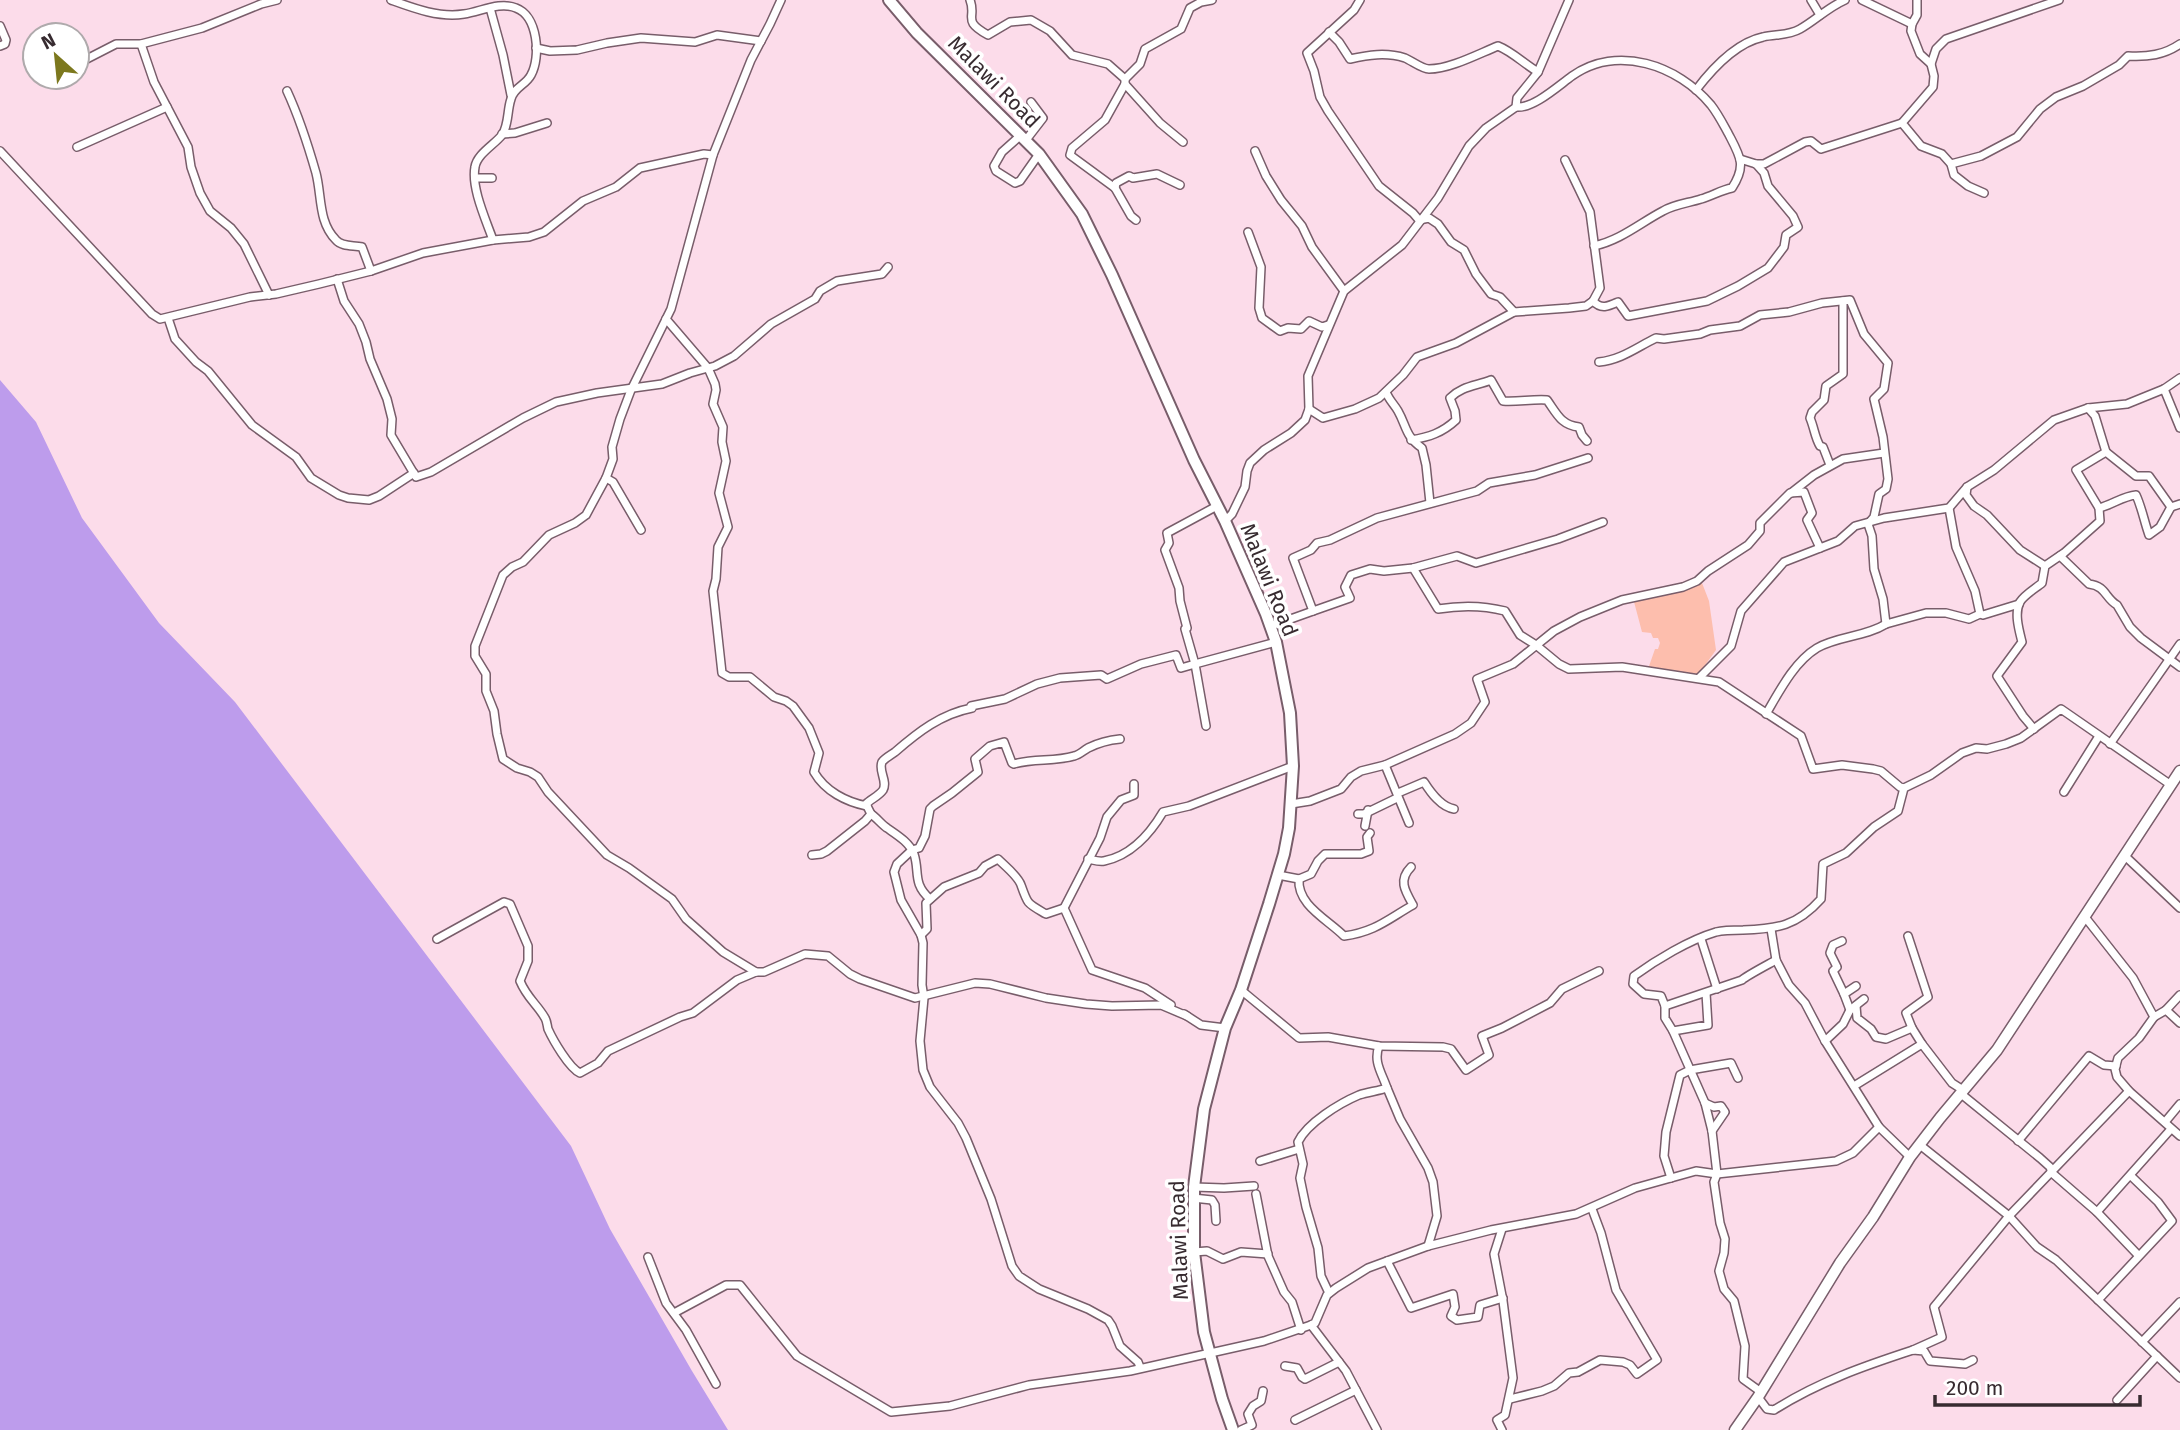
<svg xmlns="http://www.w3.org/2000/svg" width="2180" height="1430" font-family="'Fira Sans',sans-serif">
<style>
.green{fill:#fdbead}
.water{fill:#bd9cec}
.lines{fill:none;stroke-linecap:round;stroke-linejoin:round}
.street-casing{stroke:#785d6a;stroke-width:10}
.secondary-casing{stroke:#785d6a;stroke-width:13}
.primary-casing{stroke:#785d6a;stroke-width:14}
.street{stroke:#fff;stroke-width:7}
.secondary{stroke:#fff;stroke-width:10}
.primary{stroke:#fff;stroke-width:10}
.labels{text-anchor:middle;stroke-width:7;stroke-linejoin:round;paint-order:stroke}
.street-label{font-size:21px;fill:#372b30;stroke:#fff}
</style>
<rect width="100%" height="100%" fill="#fcdcea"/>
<!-- green -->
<path class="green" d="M1702,583L1709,601L1716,650L1698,675L1648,669L1655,649H1658L1660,643L1658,638H1653L1651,633L1642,632L1633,598Z"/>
<!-- water -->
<path class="water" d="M0,380L36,422L82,518L159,623L235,702L571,1146L610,1229L692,1371L728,1430H0Z"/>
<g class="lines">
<defs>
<g id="street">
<path d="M391,0C413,8 439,18 464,14C480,12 500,1 516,8C538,16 541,57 531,75C526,85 514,87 511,99C507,110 509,125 502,135C494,145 477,154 475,167C471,188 486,220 493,240"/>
<path d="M970,0C977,18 961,20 988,35L1010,22L1031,20L1050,31L1072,55L1108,64L1125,79V84L1105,120L1072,148L1070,155L1115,188L1131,216L1136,220"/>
<path d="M1360,0L1354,10L1307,53L1314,71L1320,97L1328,111L1379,186L1413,213L1419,220L1429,218L1438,224L1451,242L1464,250L1476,274L1491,294L1500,297L1514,312"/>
<path d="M1811,0L1820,15"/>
<path d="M1862,0L1912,24"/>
<path d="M1917,0V15L1912,24L1911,31L1920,54L1931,64L1934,76L1933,87L1902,123L1921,146L1942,154L1951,164L1954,175L1968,186L1984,193"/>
<path d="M490,8L503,55L511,95"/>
<path d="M0,26L6,40L5,44L0,46"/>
<path d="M1329,32L1339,42L1350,59C1368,55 1386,52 1405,58C1412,61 1422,69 1429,69C1450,69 1478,54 1498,46C1513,52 1524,64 1538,72"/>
<path d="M141,44L154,82L188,147L191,167L200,193L210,211L231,228L244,244L269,295"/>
<path d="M536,48L550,51L577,50L607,43L641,38L695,42L717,35L761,41"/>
<path d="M77,64L116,44H141L202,28L261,4L277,0"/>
<path d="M1931,64L1936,49L1946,39L2059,0"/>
<path d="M1125,79L1140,64L1145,49L1181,29L1190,8L1201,2L1212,0"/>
<path d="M1125,84L1160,123L1183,142"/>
<path d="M1696,90C1712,69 1735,43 1763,37C1775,34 1788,36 1800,29C1816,20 1827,8 1845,0"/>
<path d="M287,91C299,117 308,145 316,173C322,196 318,222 336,240C342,247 353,245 362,247L371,271"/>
<path d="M1516,107C1533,109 1558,86 1572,76C1617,44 1678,65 1711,105C1718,114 1723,124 1728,133C1740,156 1747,165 1732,188C1721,190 1712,196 1701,199C1689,203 1675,204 1663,211C1640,223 1621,240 1594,246"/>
<path d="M502,134L515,133L547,123"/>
<path d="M1021,135L1002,152L994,166L996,171L1015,183L1020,181L1039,154"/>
<path d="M1026,140L1043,118L1031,102"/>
<path d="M77,147L167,107"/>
<path d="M0,151L152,314L160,319L250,297L276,294L319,284L371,271L423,253L493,240L529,237L544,232L583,201L616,187L640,168L704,154L713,155"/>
<path d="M1255,151L1266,176L1281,200L1302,226L1312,247L1344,291"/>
<path d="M1565,160L1590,212L1600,288L1593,301"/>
<path d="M1756,164H1764L1805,142L1811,141L1821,149L1902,123"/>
<path d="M1951,164L1981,156L2017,137L2040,109L2056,97L2083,86L2119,65L2128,56C2148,57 2164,55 2180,44"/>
<path d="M475,178H492"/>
<path d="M1115,188L1116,183L1129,176L1133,178L1157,174L1180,185"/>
<path d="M1248,232L1261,267L1259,308L1262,318L1280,331L1288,328L1301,329L1309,321L1322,327L1328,325"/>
<path d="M337,279L344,301L359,324L366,342L370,359L387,399L392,419L391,435L416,477L431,472L523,418L556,402L597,393L662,384L690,373L715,366L734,356L771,324L815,299L820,291L837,281L882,274L888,267"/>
<path d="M168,318L175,339L196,362L208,371L252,425L296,457L311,478L339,495L348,498L369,500L379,496L414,473"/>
<path d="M666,319L708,368L715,384L716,390L713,404L723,427L722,442L726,461L719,493L728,527L718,547L716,579L713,591L722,673L729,677H750L774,697L786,701L793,706L809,728L819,753L814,772C825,791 846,802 867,806"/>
<path d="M1599,362C1621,360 1637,347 1656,338L1664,339L1700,334L1710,330L1740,326L1760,315L1789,312L1822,303L1850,300L1864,334L1888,363L1884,389L1874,399L1883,437L1888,479L1886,489L1879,494L1874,517L1868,524L1872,536L1874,569L1883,599L1886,624L1926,613H1946L1969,619L1980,614L1983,615L2019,604"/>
<path d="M2164,389L2180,428"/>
<path d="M1386,392C1389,400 1394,404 1398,411C1407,427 1405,436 1422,448L1426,465L1430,503"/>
<path d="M1309,409L1323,418L1355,409L1379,398L1403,375L1417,357L1456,343L1514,312L1569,308L1586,306L1593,301C1601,310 1609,306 1618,302L1628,316L1707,301L1738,286L1768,268L1784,247L1786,235L1798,227L1793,216L1768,186L1764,173L1756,164L1740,159"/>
<path d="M1411,440C1429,437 1442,433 1456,420L1455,411L1450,398C1462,386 1476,386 1491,380L1503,401C1518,402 1532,399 1547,400C1557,414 1561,425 1579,427L1582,435L1587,441"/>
<path d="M2106,452L2136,476H2149L2171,507L2180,504"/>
<path d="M1830,465L1823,447L1820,446C1815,438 1814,427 1810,418L1812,412L1824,400L1826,386L1843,374V301"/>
<path d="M606,478L613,482L641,530"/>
<path d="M1967,487L1966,495L1974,506L1987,515L2020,550L2045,566"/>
<path d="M1791,493L1814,475L1843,459L1884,453"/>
<path d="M1949,508L1956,547L1975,591L1980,614"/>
<path d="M2099,508C2112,505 2123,496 2136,495C2142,508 2144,521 2149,535L2160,527L2171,507"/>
<path d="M1225,521L1232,514L1245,487L1247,471L1250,463L1264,450L1291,433L1305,420L1309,409L1308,376L1344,291L1402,245L1438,198L1469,146L1486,128L1516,107L1517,98L1538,72L1569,0"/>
<path d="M2060,556L2089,584C2106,586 2105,598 2117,605L2130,627L2141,638L2180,667"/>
<path d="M1413,568L1438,609C1462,605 1482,605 1505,611L1520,635L1536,645L1559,664L1569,669L1622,667L1719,682L1801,736L1813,769L1842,765L1873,769L1881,771L1900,787L1904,788"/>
<path d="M1313,611L1350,598L1345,587L1351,575L1370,569L1384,571L1413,568L1457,556L1476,563L1558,539L1603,522"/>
<path d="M1271,626L1313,611L1293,558L1311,550L1317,543L1330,540L1377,518L1477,491L1489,483L1535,475L1588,458"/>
<path d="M1699,678L1731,646L1741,611L1784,562L1838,541L1855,526L1884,518L1949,508L1967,487L1994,470L2054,420L2088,408L2127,404L2164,389L2180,378"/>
<path d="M1766,714C1779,692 1794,662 1817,648C1838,636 1865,637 1886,624"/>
<path d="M1206,726L1195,664L1276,642"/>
<path d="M2034,729L2023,716L1997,676L2022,642C2019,630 2014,613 2020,602C2024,595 2036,588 2042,583L2045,566L2064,553L2100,521L2099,508L2076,470L2106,452L2095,416L2088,408"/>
<path d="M1120,739C1109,740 1098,743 1088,748C1083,751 1079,755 1074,756C1054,762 1034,758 1014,764L1012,763L1004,742L990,746L975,759L978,772L952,793L933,806L930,809L925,836L919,848L912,850L897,864L894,872L901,900L921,935L923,943L922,985L924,998L920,1041L923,1070L930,1087L958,1123L966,1138L991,1199L1012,1266L1019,1276L1039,1289L1088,1309L1108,1320L1112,1326L1120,1346L1138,1362L1140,1367"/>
<path d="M2110,744L2180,644"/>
<path d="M1385,765L1409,823"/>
<path d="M1134,784V795L1121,800L1107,817L1100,838L1064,908L1092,970L1145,988L1171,1005"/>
<path d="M2064,792L2099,736"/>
<path d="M1398,793L1424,782C1431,793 1441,807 1454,809"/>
<path d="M1291,804L1310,801L1341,789L1351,777L1361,771L1385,765L1455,734L1471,723L1485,702L1477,679L1513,664L1554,631L1580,617L1622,600L1683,587L1697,581L1708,571L1748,545L1760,531V523L1790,493L1804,492L1812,513L1807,520L1820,548"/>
<path d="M871,814C877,818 881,824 887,828C897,835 909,842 914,854C920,872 912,883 930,899"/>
<path d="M1358,814H1364L1397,798"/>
<path d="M1365,826L1368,810"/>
<path d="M812,855L821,854L827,851L865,821L871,814L866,804C871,799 879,796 883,790C888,781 878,771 882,762C885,758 891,755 895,752C918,732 941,714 972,708L971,706L1005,699L1037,684L1060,678L1101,675L1107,679L1141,664L1176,655L1181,668L1195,664L1185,629L1187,628L1180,601L1179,588L1165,550L1169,543L1167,533L1217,506"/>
<path d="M2125,856L2180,908"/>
<path d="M1088,859C1093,860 1099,862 1104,861C1130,856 1150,834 1163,812L1189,806L1293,766"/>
<path d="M1278,875L1299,879C1297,905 1327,919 1344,936C1375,932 1388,919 1413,905C1405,891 1398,880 1411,867"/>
<path d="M1299,879L1311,874L1318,861L1325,854H1361L1369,851L1367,837L1370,833"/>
<path d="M2085,917L2133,978L2154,1017L2166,1010L2180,1023"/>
<path d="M1771,929L1776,960L1789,985L1805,1003L1825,1041L1879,1127L1910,1157"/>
<path d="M921,935L927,929L926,903L944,887L979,873L985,866L998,859C1005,866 1018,876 1021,885C1028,905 1027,903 1046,914L1064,908"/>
<path d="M437,939L504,902L510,904L528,946V961L520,981C527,998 537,1004 545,1018C547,1021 547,1025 548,1029C553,1040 569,1068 580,1073L598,1063L608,1051L680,1017L693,1013L737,980L756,972H764L805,954L828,956L850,974L860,979L915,998L975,983L990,984L1046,998L1086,1004L1112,1006L1161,1005L1187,1016"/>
<path d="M1701,939L1717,989"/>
<path d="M1842,941L1833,945L1830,953L1837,967L1833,971L1844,994"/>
<path d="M756,972L723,952L686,919L672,899L629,868L607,855L548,792L538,777L530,772L517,768L503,759L497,734L494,711L486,691V674L475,656V646L503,575L512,567L523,562L549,535L575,523L586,515L606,478L613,459L612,447L620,419L631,390L671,309L713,155L751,60L770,24L781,0"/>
<path d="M1241,990L1299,1038L1328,1037L1379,1046L1443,1047L1451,1049L1466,1070L1489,1055L1482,1036L1502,1028L1550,1003L1562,989L1599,971"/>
<path d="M1706,993L1708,1025L1673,1031L1665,1018V1006L1661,996L1644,994L1633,984L1634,976C1656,960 1689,940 1716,932C1724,930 1734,930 1743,930C1777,929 1797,926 1821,899L1823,864L1846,853L1874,827L1898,811L1904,788L1931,775L1962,753L1976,748L1987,749L2006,744L2021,738L2061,709L2171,785"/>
<path d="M1665,1006L1742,980C1746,976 1769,964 1776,960"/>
<path d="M1856,1006L1857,1018L1871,1029L1876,1037L1886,1039L1912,1028"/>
<path d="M1850,1010L1844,994L1856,986"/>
<path d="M2166,1010L2180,995"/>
<path d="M1184,1014L1201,1025L1225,1028"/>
<path d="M2154,1017L2139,1038L2118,1058L2115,1069L2117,1077L2129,1091L2180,1136"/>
<path d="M1673,1031L1705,1103L1712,1131L1717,1174L1714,1182L1720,1223L1725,1239L1724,1253L1719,1271L1724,1289L1734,1301L1745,1346L1743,1379L1761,1392"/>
<path d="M1825,1041L1843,1024L1850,1010L1864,999"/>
<path d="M1922,1044L1952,1083L1963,1090"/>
<path d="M1854,1086L1922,1044L1912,1028L1906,1013L1928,997L1908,936"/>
<path d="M1387,1088L1400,1119L1428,1168L1433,1182L1437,1216L1428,1246"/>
<path d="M1960,1093L2040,1158L2050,1167L2052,1173L2097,1212L2138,1255"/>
<path d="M1705,1103L1714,1107L1721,1106L1725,1112L1712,1131"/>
<path d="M2165,1122L2180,1104"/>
<path d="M2018,1141L2089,1056L2104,1065L2116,1066"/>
<path d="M1920,1145L2009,1216L2037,1247L2056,1260L2180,1378"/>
<path d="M1260,1161L1299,1149"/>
<path d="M1671,1178L1664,1156L1666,1132L1680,1075L1690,1070L1731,1063L1738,1078"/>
<path d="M1194,1187L1224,1188L1254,1186"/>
<path d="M1256,1194L1268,1256L1284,1292L1292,1302L1301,1330"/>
<path d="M1193,1198L1212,1200L1215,1205L1216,1221"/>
<path d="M2097,1212L2171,1129"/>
<path d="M1194,1252L1207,1251L1223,1259L1241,1252L1268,1254"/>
<path d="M648,1257L666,1303L686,1330L716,1384"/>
<path d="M1387,1261L1411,1308L1453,1294L1455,1307L1451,1316L1457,1320L1478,1317L1480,1305L1503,1298"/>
<path d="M1329,1293L1321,1276L1318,1248L1306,1207L1300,1178L1303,1164L1298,1142C1307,1123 1340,1103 1359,1095C1368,1092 1378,1091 1387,1088C1382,1073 1373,1062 1379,1046"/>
<path d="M2098,1300L2172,1221L2158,1202L2131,1176"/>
<path d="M674,1313L726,1285H740L797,1356L891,1412L950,1406L1029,1385L1130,1371L1264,1341L1311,1325L1315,1323L1327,1295L1336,1288L1368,1268L1428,1246L1491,1230L1576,1214L1635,1188L1696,1171L1717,1174L1836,1161L1853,1153L1879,1127"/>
<path d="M1311,1325L1346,1371L1377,1430"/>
<path d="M2142,1342L2180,1302"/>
<path d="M1913,1350L1942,1337L1934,1307L2009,1216L2129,1091"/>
<path d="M1285,1366L1297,1368L1302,1377L1305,1379L1339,1362"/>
<path d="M1758,1397L1767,1409L1774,1410C1818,1382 1864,1366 1913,1350L1924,1351L1930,1361L1965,1364L1973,1360"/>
<path d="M1510,1399L1542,1391L1554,1386L1569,1373L1578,1372L1600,1360L1623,1362L1630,1365L1637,1374L1657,1360L1616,1290L1601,1233L1592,1209"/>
<path d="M2117,1400L2157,1356"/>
<path d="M1295,1420L1356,1390"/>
<path d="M1241,1430L1252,1425L1248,1414L1253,1406L1261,1401L1263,1391"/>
<path d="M1502,1430L1497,1420L1505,1415L1513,1378L1503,1301L1494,1254L1502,1229"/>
</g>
<path id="secondary" d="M1735,1430L1758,1397L1840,1263L1873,1217L1910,1157L1940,1118L1997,1050L2180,771"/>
<path id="primary" d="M889,0L917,33L1039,154L1082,214L1112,275L1194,460L1225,521L1266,614L1276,642L1290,713L1293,766L1289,828L1284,854L1269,904L1241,990L1225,1028L1204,1109L1194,1187V1252L1204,1332L1222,1399L1233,1430"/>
</defs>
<!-- street casing -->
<use href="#street" class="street-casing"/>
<!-- secondary casing -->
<use href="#secondary" class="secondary-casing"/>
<!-- primary casing -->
<use href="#primary" class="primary-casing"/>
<!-- street -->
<use href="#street" class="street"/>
<!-- secondary -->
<use href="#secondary" class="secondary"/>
<!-- primary -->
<use href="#primary" class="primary"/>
</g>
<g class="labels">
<!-- street labels -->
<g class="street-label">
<text transform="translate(994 82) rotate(45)" y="7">Malawi Road</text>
<text transform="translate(1269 580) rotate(68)" y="7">Malawi Road</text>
<text transform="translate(1179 1240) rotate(-92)" y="7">Malawi Road</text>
</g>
</g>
<!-- north arrow -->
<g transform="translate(56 56) rotate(333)"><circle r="33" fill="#ffffff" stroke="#afaaac" stroke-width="2"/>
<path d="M0-5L12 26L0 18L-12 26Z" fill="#7c781e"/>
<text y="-10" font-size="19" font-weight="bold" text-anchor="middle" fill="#372b30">N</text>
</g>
<!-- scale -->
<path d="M1935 1395v10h205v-10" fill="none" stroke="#372b30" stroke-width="3.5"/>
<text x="1946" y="1395" font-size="21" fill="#372b30" stroke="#ffffff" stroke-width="5" paint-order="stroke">200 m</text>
</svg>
